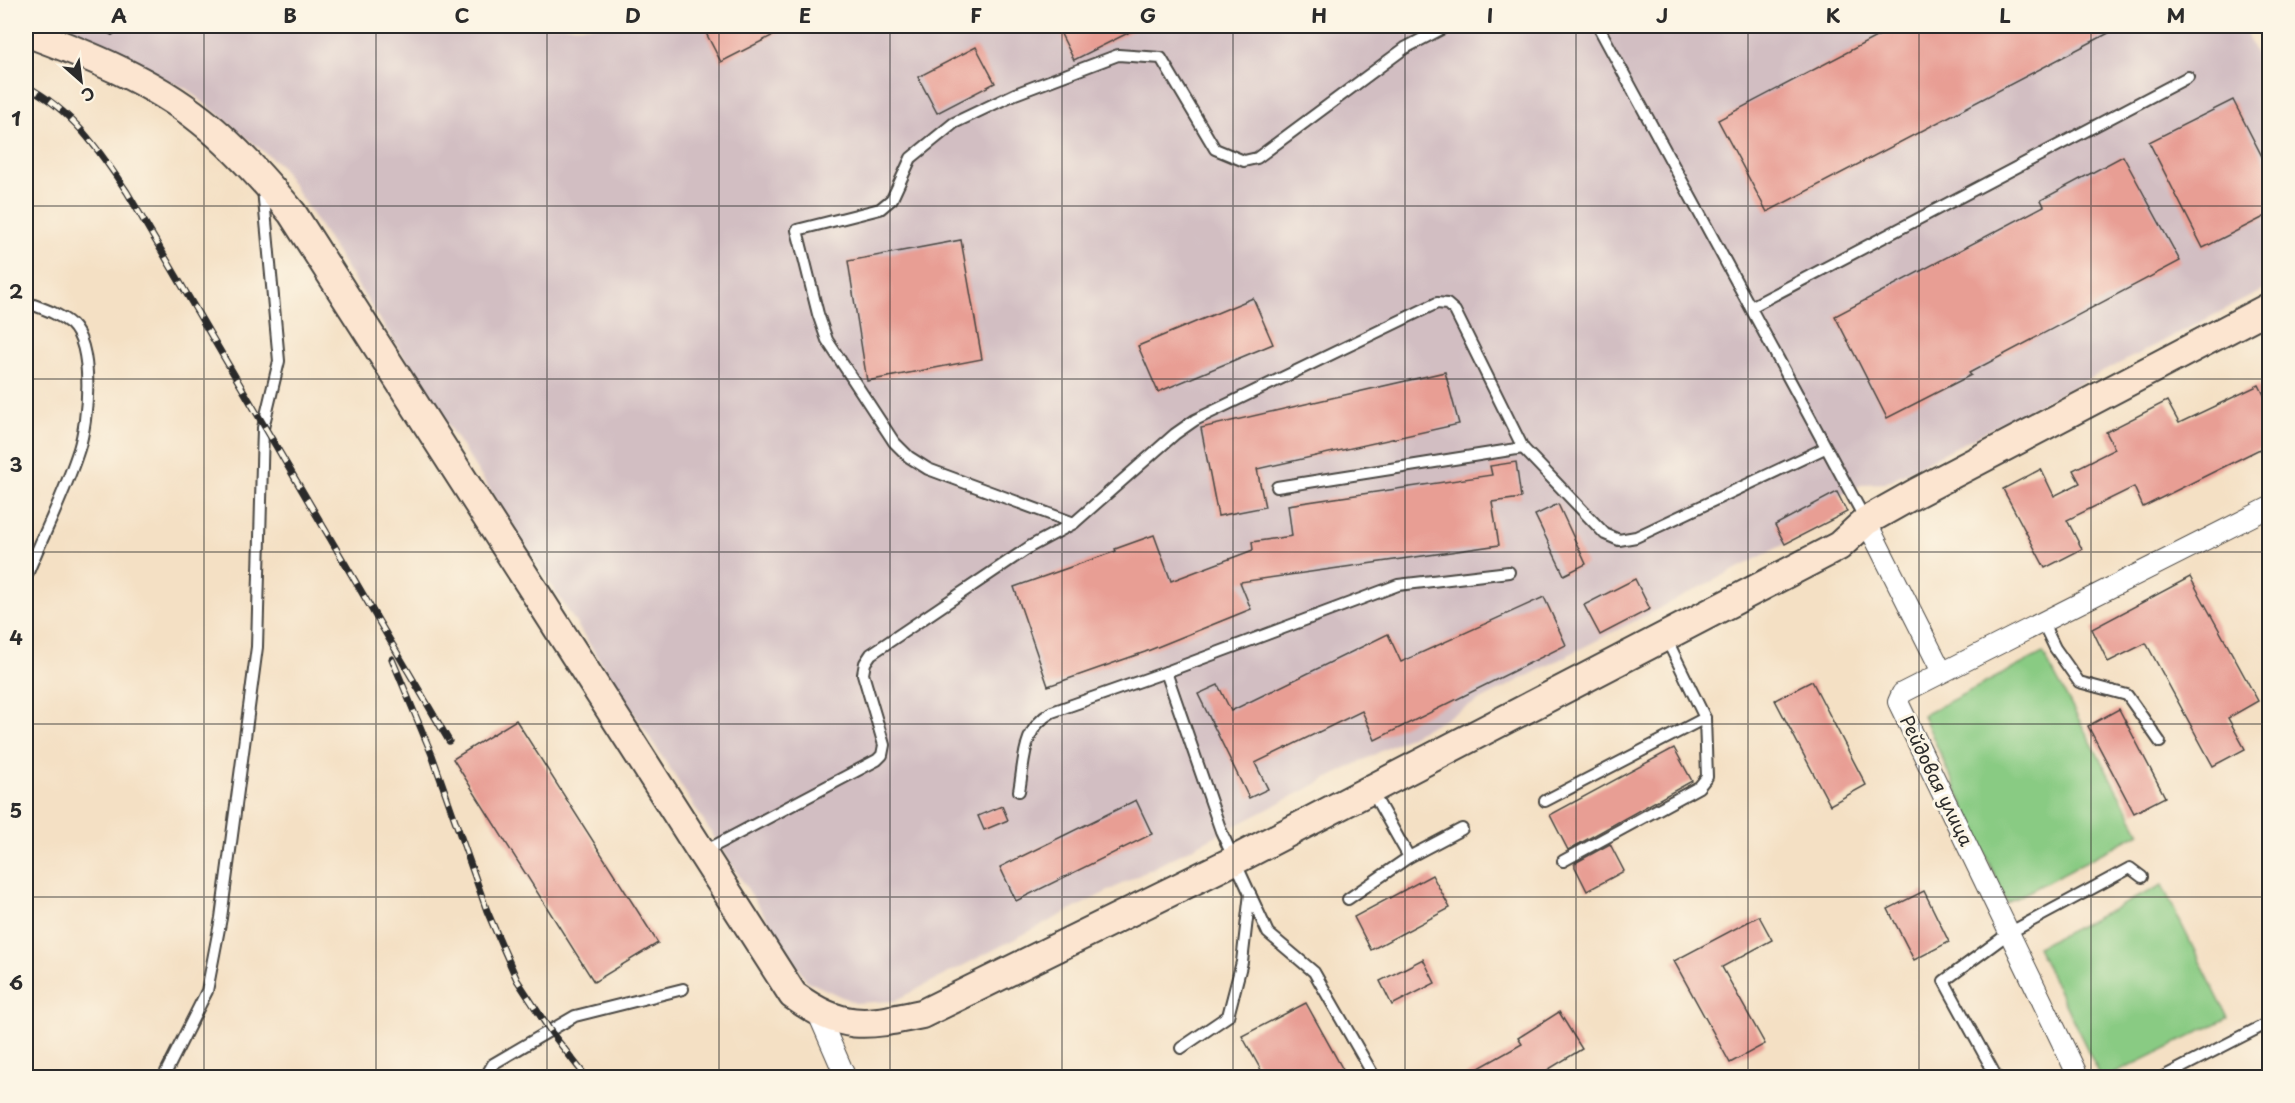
<svg xmlns="http://www.w3.org/2000/svg" width="2295" height="1103" font-family="'Playpen Sans',sans-serif">
<style>
.industrial{fill:#d2bec2}
.green{fill:#89cb83;stroke:#5a7b57;stroke-width:1.5}
.building{fill:#e89e94}
.lines{fill:none;stroke-linecap:round;stroke-linejoin:round}
.lane-casing{stroke:#494642;stroke-width:14}
.street-casing{stroke:#494642;stroke-width:22}
.secondary-casing{stroke:#494642;stroke-width:32}
.lane{stroke:#fff;stroke-width:10}
.street{stroke:#fff;stroke-width:20}
.secondary{stroke:#fce5d0;stroke-width:28}
.rail-casing{stroke:#2b2b2b;stroke-width:7}
.rail{stroke:#fcf5e5;stroke-width:4.5;stroke-dasharray:14;stroke-linecap:butt}
.grid{fill:none;stroke:#2b2b2b;stroke-width:1.5;stroke-opacity:0.55}
.labels{text-anchor:middle;stroke-width:6;stroke-linejoin:round;paint-order:stroke}
.street-label{font-size:18px;fill:#2b2b2b;stroke:#fcf5e5}
.neatline{fill:none;stroke:#2b2b2b;stroke-width:2}
.grid-label{font-size:20px;text-anchor:middle;font-weight:bold;fill:#2b2b2b}
</style>
<rect width="100%" height="100%" fill="#fcf5e5"/>
<filter id="ink" filterUnits="userSpaceOnUse"><feTurbulence type="fractalNoise" baseFrequency=".0167" numOctaves="2"/><feDisplacementMap in="SourceGraphic" scale="12" xChannelSelector="R" yChannelSelector="G"/><feConvolveMatrix kernelMatrix="1 2 1 2 8 2 1 2 1" color-interpolation-filters="sRGB"/></filter>
<filter id="wash" filterUnits="userSpaceOnUse"><feTurbulence type="fractalNoise" baseFrequency=".008" numOctaves="4" result="noise"/><feDisplacementMap in="SourceGraphic" scale="24" xChannelSelector="R" yChannelSelector="G"/><feGaussianBlur stdDeviation="1.35" result="paint"/><feColorMatrix in="noise" values="0 0 0 0 0 0 0 0 0 0 0 0 0 0 0 0 0 1.4 0 .05"/><feComposite in="paint" operator="in"/></filter>
<g filter="url(#wash)">
<rect width="100%" height="100%" fill="#f4e0c4"/>
<!-- industrial -->
<path class="industrial" d="M45,26H2243L2269,83V287L1885,483L1863,484L1839,496L1847,512L894,1001L855,1003L807,981L280,165L187,89Z"/>
<!-- green -->
<g class="green">
<path d="M2043,653L2140,833L2007,903L1923,715Z"/>
<path d="M2162,885L2228,1018L2108,1077H2101L2037,947Z"/>
</g>
<g id="blocks">
<!-- building -->
<g class="building">
<path d="M721,26H791L721,62L706,33Z"/>
<path d="M1057,26H1142L1074,60Z"/>
<path d="M1897,26H2122L1767,212L1718,120Z"/>
<path d="M976,47L995,83L937,113L918,77Z"/>
<path d="M2233,100L2270,172V214L2203,248L2149,142Z"/>
<path d="M2123,156L2180,261L1969,373L1971,375L1887,418L1835,316L2044,206L2041,200Z"/>
<path d="M961,240L982,359L867,381L848,261Z"/>
<path d="M1253,298L1273,344L1158,392L1138,346Z"/>
<path d="M1445,372L1459,424L1257,469L1265,507L1218,516L1201,428Z"/>
<path d="M2259,385L2270,407V444L2143,507L2134,487L2067,520L2082,549L2045,568L2003,489L2041,469L2054,496L2080,483L2073,470L2115,449L2106,432L2167,401L2179,423Z"/>
<path d="M1516,462L1521,498L1492,502L1499,545L1240,582L1251,609L1145,652L1048,686L1014,587L1116,551L1115,549L1154,535L1171,581L1253,550L1252,542L1292,536L1288,505L1492,475L1490,466Z"/>
<path d="M1837,492L1847,512L1785,544L1775,525Z"/>
<path d="M1558,504L1586,564L1564,575L1535,515Z"/>
<path d="M2190,577L2258,701L2228,718L2245,749L2213,766L2146,643L2108,662L2092,629Z"/>
<path d="M1635,579L1650,609L1600,635L1584,605Z"/>
<path d="M1544,597L1566,645L1375,740L1362,711L1255,763L1268,789L1249,798L1198,694L1218,685L1231,711L1388,634L1401,662Z"/>
<path d="M1812,681L1866,785L1830,805L1775,700Z"/>
<path d="M2119,709L2165,797L2134,813L2088,726Z"/>
<path d="M516,720L658,943L594,982L453,759Z"/>
<path d="M1674,748L1692,781L1568,850L1550,815Z"/>
<path d="M1136,800L1152,834L1016,901L1000,867Z"/>
<path d="M1002,806L1008,820L984,830L978,816Z"/>
<path d="M1610,844L1624,871L1587,891L1575,867V863Z"/>
<path d="M1432,875L1450,908L1371,950L1354,917Z"/>
<path d="M1924,891L1949,942L1914,960L1888,909Z"/>
<path d="M1759,916L1772,940L1722,967L1765,1044L1730,1063L1674,961Z"/>
<path d="M1423,959L1435,983L1392,1005L1380,981Z"/>
<path d="M1306,1003L1347,1077H1265L1242,1036Z"/>
<path d="M1559,1012L1582,1049L1536,1077H1463L1522,1044L1518,1038Z"/>
</g>
</g>
</g>
<g filter="url(#ink)">
<use href="#blocks" fill-opacity="0" stroke="#494642" stroke-width="1.5"/>
<g class="lines">
<defs>
<g id="lane">
<path d="M1447,26L1405,48L1257,158L1244,161L1215,149L1161,58L1118,55L1015,94L954,123L911,158L892,199L880,209L797,230L818,314L827,340L894,442L909,457L928,469L1074,523L1175,434L1195,420L1437,303L1447,304L1455,311L1523,448L1605,534L1619,540L1636,537L1825,448"/>
<path d="M1598,26L1866,521"/>
<path d="M26,302C41,308 58,313 71,324C95,347 88,420 79,449C65,493 43,535 26,577"/>
<path d="M1751,307L2188,77"/>
<path d="M1277,487L1523,448"/>
<path d="M2042,621L2055,648L2079,682L2127,695L2160,742"/>
<path d="M1371,790L1409,857"/>
<path d="M1019,791C1025,759 1022,729 1052,712L1166,672"/>
<path d="M1545,801L1705,718"/>
<path d="M703,852L877,760L882,755L884,745L863,674L865,663L871,654L1031,546L1074,523"/>
<path d="M1563,861L1699,787L1707,777L1705,718L1666,638"/>
<path d="M1348,899L1409,857L1462,829"/>
<path d="M1181,1048L1228,1016L1242,962L1250,893"/>
<path d="M163,1078L207,991L221,918L257,647L263,428L279,361L263,189"/>
<path d="M485,1078L493,1064L575,1016L683,989"/>
<path d="M1375,1078L1314,972L1268,933L1221,831L1166,672L1398,585L1509,572"/>
<path d="M1997,1078L1944,981L2009,933L2130,868L2142,877"/>
<path d="M2161,1078L2270,1022"/>
</g>
<g id="street">
<path d="M1866,521L1942,672"/>
<path d="M818,1014L846,1078"/>
<path d="M2079,1078L1898,702L1902,693L2270,507"/>
</g>
<path id="secondary" d="M26,32C86,54 151,80 202,121C235,147 265,181 292,213L793,995C843,1031 865,1026 922,1014L1235,860L1839,546L1866,521L1916,493L2270,307"/>
</defs>
<!-- lane casing -->
<use href="#lane" class="lane-casing"/>
<!-- street casing -->
<use href="#street" class="street-casing"/>
<!-- secondary casing -->
<use href="#secondary" class="secondary-casing"/>
<!-- lane -->
<use href="#lane" class="lane"/>
<!-- street -->
<use href="#street" class="street"/>
<!-- secondary -->
<use href="#secondary" class="secondary"/>
<defs>
<g id="rail">
<path d="M100,26L112,32"/>
<path d="M26,86C72,110 99,150 127,192L449,741"/>
<path d="M392,659L432,755L487,911L517,980L551,1032L587,1078"/>
</g>
</defs>
<!-- rail casing -->
<use href="#rail" class="rail-casing"/>
<!-- rail -->
<use href="#rail" class="rail"/>
</g>
</g>
<!-- grid -->
<path class="grid" d="M204,26V1078M376,26V1078M547,26V1078M719,26V1078M890,26V1078M1062,26V1078M1233,26V1078M1405,26V1078M1576,26V1078M1748,26V1078M1919,26V1078M2091,26V1078M26,206H2270M26,379H2270M26,552H2270M26,724H2270M26,897H2270"/>
<g class="labels">
<!-- street labels -->
<g class="street-label">
<text transform="translate(1936 781) rotate(64)" y="6">Рейдовая улица</text>
</g>
</g>
<!-- margin -->
<rect width="2295" height="1103" fill="none" stroke="#fcf5e5" stroke-width="66"/>
<!-- north arrow -->
<g transform="translate(81 81) rotate(152)" stroke="#fcf5e5" stroke-width="4.5" paint-order="stroke">
<path d="M0-4.5L10 22L0 15L-10 22Z" fill="#2b2b2b"/>
<text y="-9" font-size="16" font-weight="bold" text-anchor="middle" fill="#2b2b2b">С</text>
</g>
<rect x="33" y="33" width="2229" height="1037" class="neatline"/>
<g class="grid-label">
<text x="119" y="23">A</text>
<text x="290" y="23">B</text>
<text x="462" y="23">C</text>
<text x="633" y="23">D</text>
<text x="805" y="23">E</text>
<text x="976" y="23">F</text>
<text x="1148" y="23">G</text>
<text x="1319" y="23">H</text>
<text x="1490" y="23">I</text>
<text x="1662" y="23">J</text>
<text x="1833" y="23">K</text>
<text x="2005" y="23">L</text>
<text x="2176" y="23">M</text>
<text x="16" y="126">1</text>
<text x="16" y="299">2</text>
<text x="16" y="472">3</text>
<text x="16" y="645">4</text>
<text x="16" y="818">5</text>
<text x="16" y="990">6</text>
</g>
</svg>
